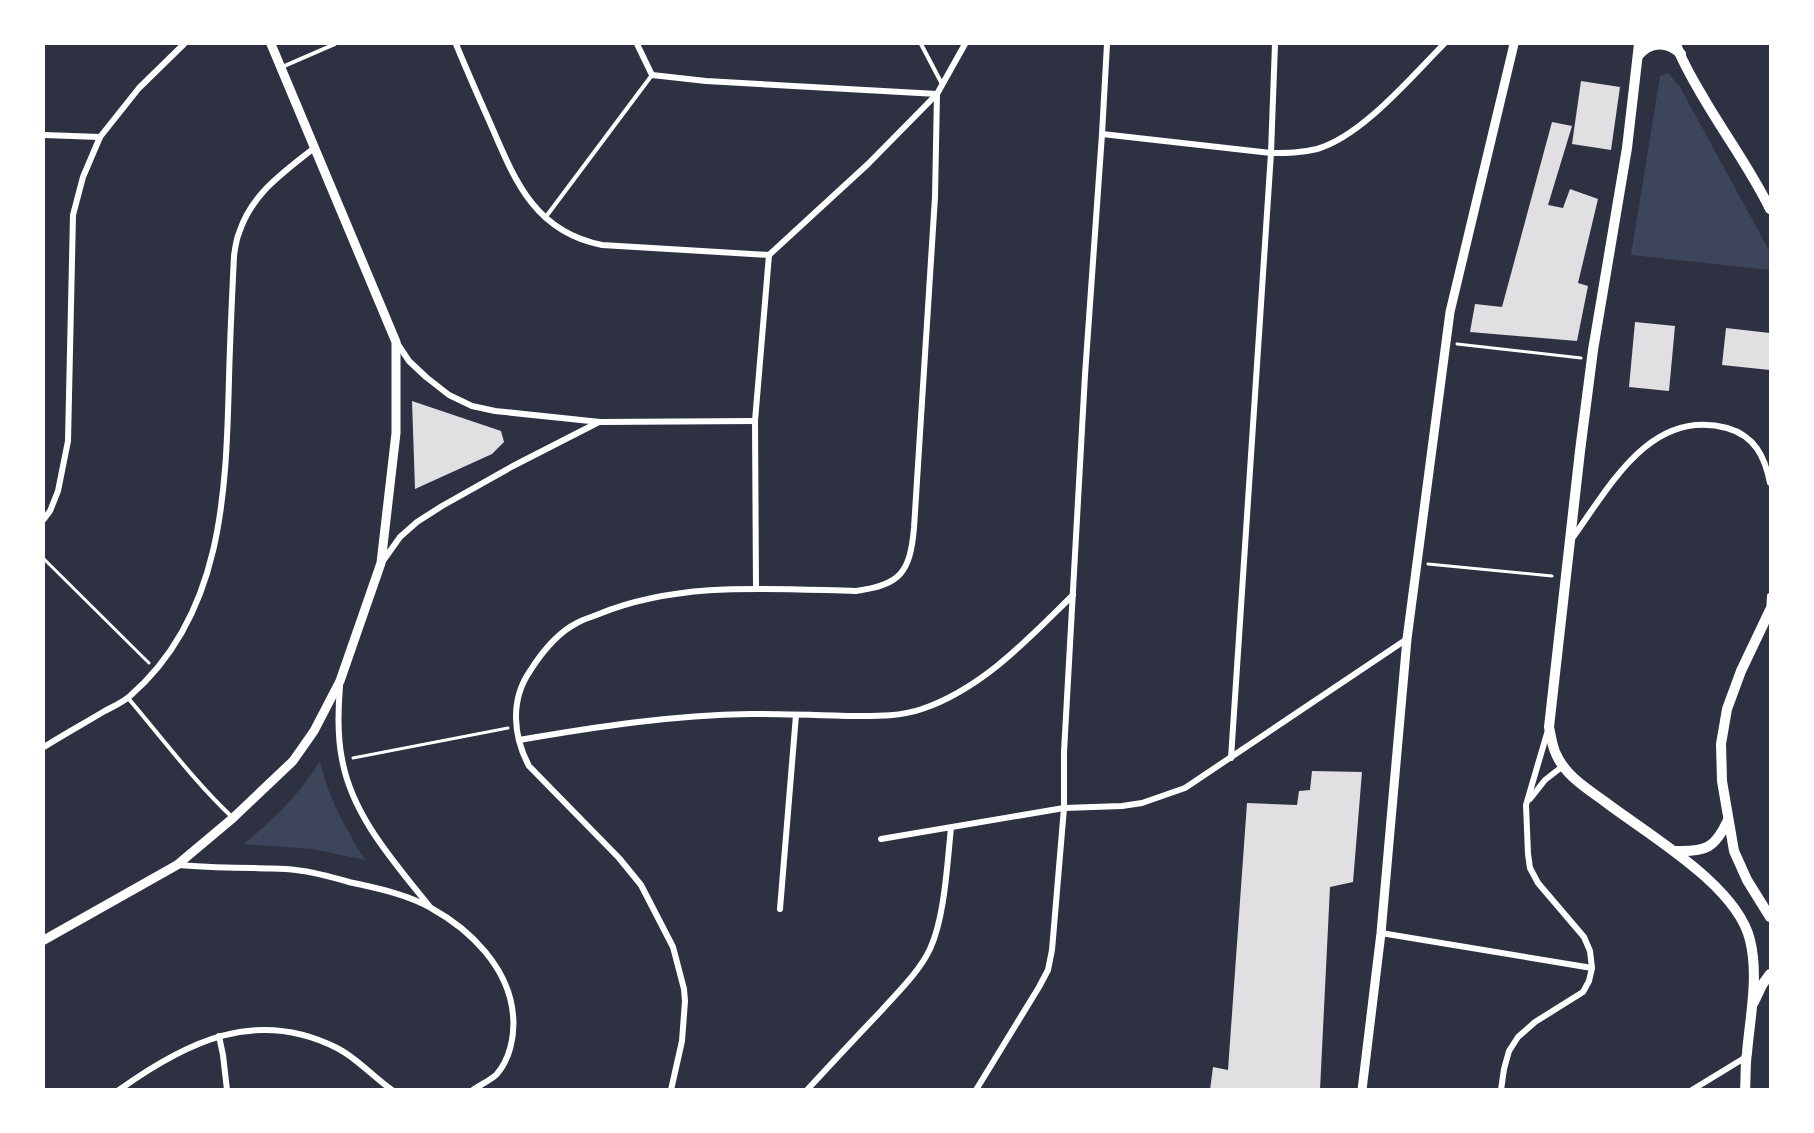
<svg xmlns="http://www.w3.org/2000/svg" width="1814" height="1133" font-family="Barlow,sans-serif">
<style>
.green{fill:#3c4559}
.building{fill:#e0e0e3}
.lines{fill:none;stroke-linecap:round;stroke-linejoin:round}
.path{stroke:#fff;stroke-width:3}
.service{stroke:#fff;stroke-width:4}
.minor{stroke:#fff;stroke-width:6}
.tertiary{stroke:#fff;stroke-width:9}
.secondary{stroke:#fff;stroke-width:10}
</style>
<rect width="100%" height="100%" fill="#2d3142"/>
<!-- green -->
<g class="green">
<path d="M1668,73L1680,87L1770,252V270L1631,255L1660,76Z"/>
<path d="M320,761C329,800 345,826 365,860L312,849L244,844C272,821 301,793 320,761Z"/>
</g>
<!-- building -->
<g class="building">
<path d="M1581,81L1620,87L1611,150L1572,144Z"/>
<path d="M1552,122L1572,126L1548,205L1563,208L1570,189L1598,199L1578,283L1588,286L1577,341L1470,332L1475,304L1502,307Z"/>
<path d="M1635,322L1675,326L1669,391L1629,387Z"/>
<path d="M1726,328L1770,333V370L1722,365Z"/>
<path d="M412,401L501,431L504,442L492,454L415,489Z"/>
<path d="M1312,771L1362,772L1353,882L1330,887L1320,1090H1210L1213,1067L1228,1070L1247,803L1297,805L1299,791L1310,790Z"/>
</g>
<g class="lines">
<!-- path -->
<g class="path">
<path d="M1457,344L1581,358"/>
<path d="M44,559L149,663"/>
<path d="M1428,564L1552,576"/>
<path d="M353,758L508,728"/>
</g>
<!-- service -->
<g class="service">
<path d="M921,44L942,84"/>
<path d="M282,67L335,44"/>
<path d="M545,218L652,75"/>
<path d="M128,698C162,738 194,781 232,817"/>
</g>
<!-- minor -->
<g class="minor">
<path d="M456,44C467,71 479,98 491,125C515,181 535,232 602,245L769,255"/>
<path d="M637,44L652,75L706,81L937,94L935,197L914,528C910,572 901,585 856,591C770,589 680,581 599,614C592,617 584,619 577,623C557,633 542,652 530,671C510,700 513,736 529,766L619,858L641,885L673,947L684,989L685,1001L682,1041L671,1090"/>
<path d="M1102,134L1271,153C1287,153 1301,153 1317,149C1362,136 1411,77 1444,44"/>
<path d="M44,135L100,137"/>
<path d="M397,343L409,361L426,377L449,395L472,406L495,411L600,422L755,421"/>
<path d="M44,519L50,511L58,491L68,441L73,215L83,177L100,137L139,88L184,44"/>
<path d="M1571,540C1609,488 1650,407 1727,428C1755,436 1765,457 1770,483"/>
<path d="M383,561L400,537L417,522L442,506L513,466L599,422"/>
<path d="M756,588L755,421L769,255L868,164L937,94L965,44"/>
<path d="M1769,612L1770,596"/>
<path d="M340,686C338,710 337,735 342,759C352,816 395,863 430,907"/>
<path d="M519,740C595,727 672,715 750,714C783,714 816,715 850,716C874,716 899,717 922,709C983,688 1028,639 1073,595"/>
<path d="M44,747C63,735 83,724 103,712C112,707 122,703 130,696C223,615 226,493 229,379C230,338 232,297 234,256C235,249 236,240 239,233C252,193 283,173 314,148"/>
<path d="M1231,758L1271,153L1275,44"/>
<path d="M1530,799L1545,780L1563,766"/>
<path d="M881,839L1064,808V752L1085,375L1102,134L1107,44"/>
<path d="M178,865C203,867 229,868 255,868C268,869 283,868 296,870C314,872 332,877 349,882C376,888 407,894 431,908C471,930 509,968 513,1015C515,1035 510,1060 496,1075C489,1081 480,1085 473,1090"/>
<path d="M780,909L796,715"/>
<path d="M1381,933L1592,968"/>
<path d="M219,1036L223,1055L227,1090"/>
<path d="M119,1090C186,1042 256,1007 337,1048C357,1058 373,1077 392,1090"/>
<path d="M807,1090C832,1063 857,1036 882,1010C899,991 919,972 930,949C945,916 947,864 951,828"/>
<path d="M976,1090L1039,987L1048,970L1052,950L1064,808L1122,806L1142,803L1185,788L1407,639"/>
<path d="M1501,1090L1504,1069L1509,1051L1518,1037L1535,1022L1583,992L1589,981L1592,968L1590,951L1584,937L1538,883L1530,868L1528,854L1526,805L1548,730"/>
<path d="M1692,1090L1746,1057"/>
</g>
<!-- tertiary -->
<g class="tertiary">
<path d="M44,940L177,865L233,818L293,761L314,731L340,681L381,563L396,433V342L271,44"/>
<path d="M1362,1090L1381,933L1407,639L1450,312L1514,44"/>
</g>
<!-- secondary -->
<g class="secondary">
<path d="M1639,44L1627,148L1593,350L1580,451L1549,727C1551,736 1552,746 1556,754C1565,775 1586,788 1604,801C1647,834 1737,885 1750,940C1759,976 1750,1017 1747,1053C1745,1065 1746,1077 1745,1090"/>
<path d="M1676,44C1682,62 1693,80 1703,97C1725,135 1751,170 1770,209"/>
<path d="M1638,56C1650,41 1667,41 1681,54"/>
<path d="M1770,610L1741,671L1727,709L1721,744L1722,781L1734,851L1747,880L1770,917"/>
<path d="M1676,851C1706,852 1715,848 1728,820"/>
<path d="M1754,1002L1762,985L1770,974"/>
</g>
</g>
<!-- border -->
<rect width="1814" height="1133" fill="none" stroke="#ffffff" stroke-width="90"/>
</svg>
